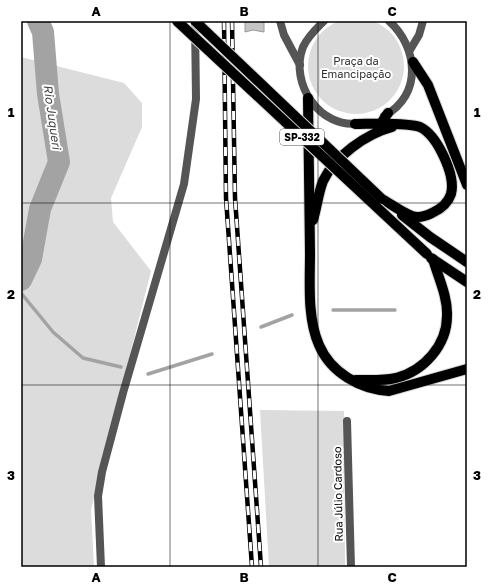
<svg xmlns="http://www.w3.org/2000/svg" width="488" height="588" font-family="'Golos Text',sans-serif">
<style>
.green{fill:#dcdcdc}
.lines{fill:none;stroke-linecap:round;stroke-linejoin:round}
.stream{stroke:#a3a3a3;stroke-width:3.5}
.river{stroke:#a3a3a3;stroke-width:22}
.building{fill:#c4c4c4;stroke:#999}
.primary-casing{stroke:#dbdbdb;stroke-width:12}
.minor{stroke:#555;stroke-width:8}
.tertiary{stroke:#555;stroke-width:8}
.primary{stroke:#000;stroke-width:10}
.rail-casing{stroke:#000;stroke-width:4.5}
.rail{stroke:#fff;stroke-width:3;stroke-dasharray:9;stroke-linecap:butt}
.primary-bridge-casing{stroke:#dbdbdb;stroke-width:12;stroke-linecap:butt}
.primary-bridge{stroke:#000;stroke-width:10}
.grid{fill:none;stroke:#000;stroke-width:1;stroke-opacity:0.55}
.labels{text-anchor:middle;stroke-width:4;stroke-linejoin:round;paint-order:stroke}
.shield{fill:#fff;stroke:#4c4c4c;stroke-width:1}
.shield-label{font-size:10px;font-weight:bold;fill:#000}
.park-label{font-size:11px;fill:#333;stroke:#fff}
.street-label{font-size:11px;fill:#000;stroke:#fff}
.water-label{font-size:12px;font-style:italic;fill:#444;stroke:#fff}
.neatline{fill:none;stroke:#000;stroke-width:1.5}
.grid-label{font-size:13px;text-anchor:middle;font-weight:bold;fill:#000}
</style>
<rect width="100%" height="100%" fill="#fff"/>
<!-- green -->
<g class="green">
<circle cx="356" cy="66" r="48"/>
<path d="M21,57L124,83L142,103V127L111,198L113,222L151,271L91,510L94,567H21Z"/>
<path d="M260,410L344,411L345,567H269Z"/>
</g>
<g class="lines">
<!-- stream -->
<g class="stream">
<path d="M21,293L53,332L83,358L121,367"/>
<path d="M333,310H395"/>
<path d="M261,327L292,315"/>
<path d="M148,374L212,354"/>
</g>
<!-- river -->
<path class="river" d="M21,280L31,259L40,209L59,162L48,94L43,32L38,21"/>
</g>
<!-- building -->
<path class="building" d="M245,21H264V32L253,30L245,32Z"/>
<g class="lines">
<defs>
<g id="primary">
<path d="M413,62L428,85L467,185"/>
<path d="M308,98C309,149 309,201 310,253C310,282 307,318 319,345C331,373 360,389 389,391L467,369"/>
<path d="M355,124C371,124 407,122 420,127C437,135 456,175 451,194C448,203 441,209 432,213C426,216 418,218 412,216C401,212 391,204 382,199"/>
<path d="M378,128L388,113"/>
<path d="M402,215L430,237L467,262"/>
<path d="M313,220C317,207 318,194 323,181C335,156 366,134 392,127"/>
<path d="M431,258L467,282"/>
<path d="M356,380C369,380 382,381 396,378C424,371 447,345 447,316C448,297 438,277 433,259"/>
</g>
</defs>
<!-- primary casing -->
<use href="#primary" class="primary-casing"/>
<!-- minor -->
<g class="minor">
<path d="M280,21L284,35L300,65"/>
<path d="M410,50L419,35L423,21"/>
<path d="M347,421L351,567"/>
<path d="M101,567L98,496L102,472L123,393L184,184L196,99L195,21"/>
</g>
<!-- tertiary -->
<g class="tertiary">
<path d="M324,21C316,29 308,36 303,47C289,83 320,130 360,123"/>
<path d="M384,116C423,95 418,47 389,21"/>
</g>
<!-- primary -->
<use href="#primary" class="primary"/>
<defs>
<g id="rail">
<path d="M224,21L226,198L252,567"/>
<path d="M232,21L235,198L261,567"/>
</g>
</defs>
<!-- rail casing -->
<use href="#rail" class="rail-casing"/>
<!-- rail -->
<use href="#rail" class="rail"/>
<defs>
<g id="primary-bridge">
<path d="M177,21L427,254"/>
<path d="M195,21L382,199"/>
</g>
</defs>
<!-- primary-bridge casing -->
<use href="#primary-bridge" class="primary-bridge-casing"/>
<!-- primary-bridge -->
<use href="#primary-bridge" class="primary-bridge"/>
</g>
<!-- grid -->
<path class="grid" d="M170,21V567M318,21V567M21,203H467M21,385H467"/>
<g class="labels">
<!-- shield labels -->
<rect class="shield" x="280" y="129" width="44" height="16" rx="3"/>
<g class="shield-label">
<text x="302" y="141">SP-332</text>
</g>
<!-- park labels -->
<g class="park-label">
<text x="356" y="65">Praça da<tspan x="356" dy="13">Emancipação</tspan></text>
</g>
<!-- street labels -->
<g class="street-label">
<text transform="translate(338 494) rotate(-91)" y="4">Rua Júlio Cardoso</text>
</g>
<!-- water labels -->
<g class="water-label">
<text transform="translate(52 117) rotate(82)" y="4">Rio Juqueri</text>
</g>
</g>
<!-- border -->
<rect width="488" height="588" fill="none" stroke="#ffffff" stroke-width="44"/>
<rect x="22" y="22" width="444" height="544" class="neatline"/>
<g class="grid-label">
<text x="96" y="16">A</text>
<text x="244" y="16">B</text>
<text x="392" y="16">C</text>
<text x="11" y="117">1</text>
<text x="477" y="117">1</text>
<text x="11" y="299">2</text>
<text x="477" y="299">2</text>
<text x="11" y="480">3</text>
<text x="477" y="480">3</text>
<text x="96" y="582">A</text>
<text x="244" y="582">B</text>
<text x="392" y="582">C</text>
</g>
</svg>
